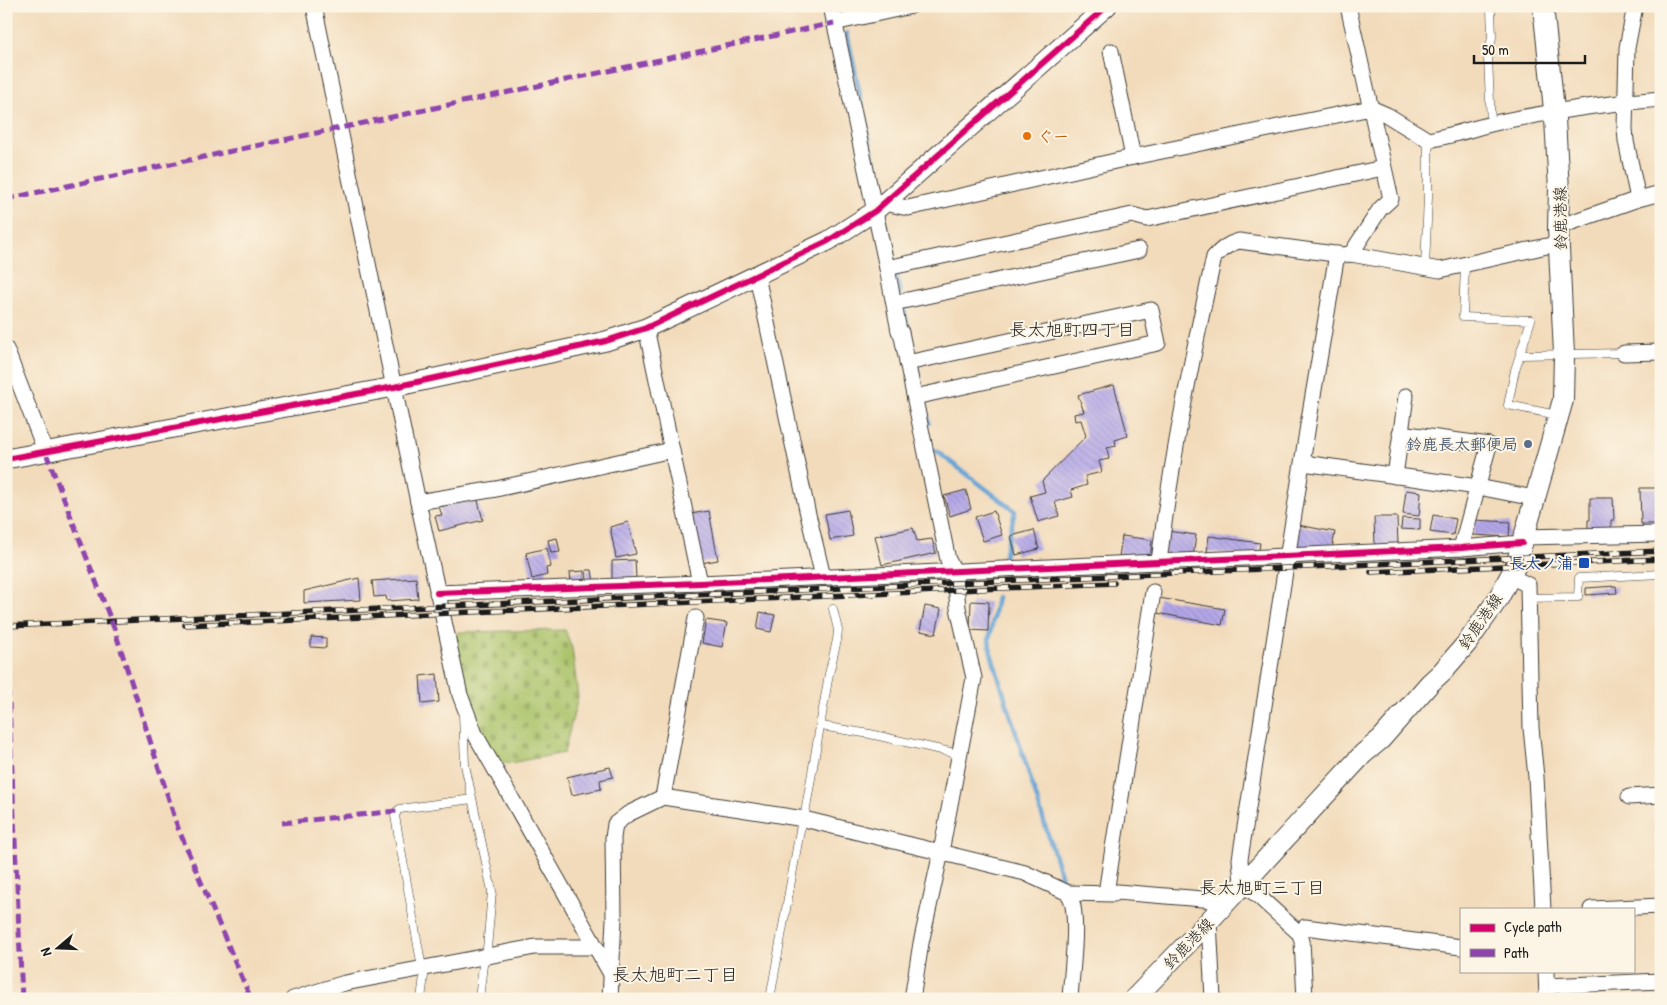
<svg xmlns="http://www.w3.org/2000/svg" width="1667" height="1005" font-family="'Patrick Hand','Klee One',sans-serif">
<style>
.cemetery{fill:url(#cemetery-stones);stroke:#626f42}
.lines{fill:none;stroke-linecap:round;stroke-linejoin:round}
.stream{stroke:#63a3d5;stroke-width:4.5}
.building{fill:url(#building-back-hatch)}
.service-casing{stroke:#3c3934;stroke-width:9}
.minor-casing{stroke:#3c3934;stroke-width:17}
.tertiary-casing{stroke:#3c3934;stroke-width:21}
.secondary-casing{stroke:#3c3934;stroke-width:22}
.service{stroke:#fff;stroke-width:8}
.minor{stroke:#fff;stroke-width:15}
.tertiary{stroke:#fff;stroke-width:19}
.secondary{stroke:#fff;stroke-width:20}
.rail-casing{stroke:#1c1c1c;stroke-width:5.5}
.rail{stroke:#fcf5e5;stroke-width:4;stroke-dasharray:11;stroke-linecap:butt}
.quiet{stroke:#8e44ad;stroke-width:5;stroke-dasharray:10 5;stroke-linecap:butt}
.cycleway-casing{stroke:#fcf5e5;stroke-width:9}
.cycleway{stroke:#d6006c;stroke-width:6}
.food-dot{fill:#e8710a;stroke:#fcf5e5;stroke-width:2}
.service-dot{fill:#5c6f8a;stroke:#fcf5e5;stroke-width:2}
.transit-dot{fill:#1a4fb4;stroke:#fcf5e5;stroke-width:2}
.labels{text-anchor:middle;stroke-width:4;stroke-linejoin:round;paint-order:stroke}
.food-label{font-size:16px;font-weight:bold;fill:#c56008;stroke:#fcf5e5;text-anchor:start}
.street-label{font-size:16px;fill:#1c1c1c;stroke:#fcf5e5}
.service-label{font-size:16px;font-weight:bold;fill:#4e5e75;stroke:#fcf5e5;text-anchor:end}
.transit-label{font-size:16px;font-weight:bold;fill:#164399;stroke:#fcf5e5;text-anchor:end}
.neighbourhood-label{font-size:18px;fill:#1c1c1c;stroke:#fcf5e5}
</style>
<defs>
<pattern id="cemetery-stones" width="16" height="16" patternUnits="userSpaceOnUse" patternTransform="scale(1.25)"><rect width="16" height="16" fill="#a9c268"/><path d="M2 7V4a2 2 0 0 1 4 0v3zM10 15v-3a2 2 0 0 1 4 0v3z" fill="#91a65a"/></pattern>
<pattern id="building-back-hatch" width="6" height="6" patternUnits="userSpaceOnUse" patternTransform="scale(1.25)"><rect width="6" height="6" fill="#b4a7e8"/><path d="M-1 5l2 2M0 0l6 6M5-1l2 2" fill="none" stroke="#9a8fc6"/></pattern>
</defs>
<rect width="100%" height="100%" fill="#fcf5e5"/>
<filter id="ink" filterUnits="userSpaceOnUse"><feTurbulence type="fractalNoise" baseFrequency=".02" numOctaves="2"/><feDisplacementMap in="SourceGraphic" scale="10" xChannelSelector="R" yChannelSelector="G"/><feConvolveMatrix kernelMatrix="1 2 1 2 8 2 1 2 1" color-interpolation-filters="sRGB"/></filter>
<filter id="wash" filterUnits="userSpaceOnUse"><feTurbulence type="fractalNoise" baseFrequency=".0096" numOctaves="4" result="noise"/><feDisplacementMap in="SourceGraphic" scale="20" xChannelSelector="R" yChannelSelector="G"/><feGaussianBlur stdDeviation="1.12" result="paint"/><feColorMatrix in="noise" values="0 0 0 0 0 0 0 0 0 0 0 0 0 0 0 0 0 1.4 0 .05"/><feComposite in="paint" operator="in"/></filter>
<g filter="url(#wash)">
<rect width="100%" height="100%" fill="#f2dbbb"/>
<!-- cemetery -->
<path class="cemetery" d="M565,630L572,648L578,697L564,753L510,763L494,760L480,738L451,635L460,632Z"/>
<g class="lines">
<!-- stream -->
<g class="stream">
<path d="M841,6L843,15"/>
<path d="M847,33L880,190"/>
<path d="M884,220L893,261"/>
<path d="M896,273L900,294"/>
<path d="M904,309L914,355"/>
<path d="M917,368L921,389"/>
<path d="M924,402L929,423"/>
<path d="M935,450L1015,511L1003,561"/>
<path d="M997,597L989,640L991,653L1063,882"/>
</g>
</g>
<g id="blocks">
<!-- building -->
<g class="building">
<path d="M1114,385L1128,436L1115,440L1116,446L1107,448L1109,459L1099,461L1102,472L1085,476L1087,485L1071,490L1073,497L1055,502L1059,516L1038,522L1030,496L1045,492L1042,481L1086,436L1081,420L1075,421L1074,414L1084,412L1078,395Z"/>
<path d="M1640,488H1661V524H1641Z"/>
<path d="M966,490L971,509L950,516L944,496Z"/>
<path d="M1406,490L1421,492L1419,516L1403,514Z"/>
<path d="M477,497L483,520L439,531L435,516L442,515L439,507Z"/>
<path d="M1590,498H1613L1614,520H1611V530H1588V520H1590Z"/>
<path d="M848,510L853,536L830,540L825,514Z"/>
<path d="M709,511L718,560L701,563L690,514Z"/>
<path d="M994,511L1002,535L983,541L975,517Z"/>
<path d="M1433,515L1456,519L1453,535L1430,532Z"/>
<path d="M1374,517H1397L1398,545L1375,546Z"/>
<path d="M1402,518L1420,519V530L1401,529Z"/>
<path d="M1474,520L1510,522L1509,537L1474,535Z"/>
<path d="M628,522L636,554L616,558L610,527Z"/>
<path d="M1298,525L1335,532L1331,554L1295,552Z"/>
<path d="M913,528L917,541L932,539L936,553L882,565L875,536Z"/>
<path d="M1034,530L1039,549L1016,555L1011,536Z"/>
<path d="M1167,531L1196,535L1193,557L1164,554Z"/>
<path d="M1122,536L1152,540L1150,561L1119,557Z"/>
<path d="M1209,536L1260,543L1258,556L1207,552Z"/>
<path d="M557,538L560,552L551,553L548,540Z"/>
<path d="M547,548L551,567L546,568L547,575L532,579L526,553Z"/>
<path d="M635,560L636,578L612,579V561Z"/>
<path d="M586,570H592L594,583H587Z"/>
<path d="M584,571V584H571L570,572Z"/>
<path d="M359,578L361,600L304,603V591Z"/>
<path d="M416,578L418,599L387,601L386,596L374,597L372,581Z"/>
<path d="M1616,586L1617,593L1586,595V588Z"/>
<path d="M1159,598L1225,609L1222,625L1157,613Z"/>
<path d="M971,601L989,602L988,631L970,630Z"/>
<path d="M925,606L941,609L936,634L920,631Z"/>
<path d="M760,612L775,615L771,632L757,629Z"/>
<path d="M706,620L727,623L722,647L702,643Z"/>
<path d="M311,637L326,638V648L311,647Z"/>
<path d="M437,674L439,702L422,704L420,676Z"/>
<path d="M610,767L613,777L600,780L601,789L572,795L567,777Z"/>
</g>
</g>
</g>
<g filter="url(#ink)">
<use href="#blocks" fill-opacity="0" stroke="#3c3934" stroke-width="1"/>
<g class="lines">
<defs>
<g id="service">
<path d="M1491,8L1492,37L1488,58L1491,124"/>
<path d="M1465,265L1463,317L1531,320L1515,370L1508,405L1557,415"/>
<path d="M1425,268L1428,197V140"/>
<path d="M1520,355L1624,353"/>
<path d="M1528,598L1578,597L1579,578L1661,574"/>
<path d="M463,714L465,765L492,891L487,949L484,956L479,999"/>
<path d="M821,726L870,734L959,754"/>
<path d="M804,819L829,674L837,640L838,630L833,609"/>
<path d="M422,968L395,816L397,811L400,809L472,799"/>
<path d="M421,999L425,968"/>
<path d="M770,999L802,819"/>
</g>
<g id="minor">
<path d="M314,6L418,502L460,695L475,734L611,974"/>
<path d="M831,6L887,268L899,331L901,332L948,560L955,572L958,608L974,678L941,852L921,943L912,999"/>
<path d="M1348,6L1391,199L1380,209L1351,254"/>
<path d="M1635,6L1627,48L1625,128L1626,141L1638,199"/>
<path d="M834,23L911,6"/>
<path d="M1111,51L1133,157"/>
<path d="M884,203L908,208L1133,157L1371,108L1387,115L1428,140C1456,135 1482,125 1509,120C1560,110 1610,103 1661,99"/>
<path d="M1558,227L1638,199L1661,193"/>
<path d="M1337,254L1308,425L1240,859L1242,884L1257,895L1300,934L1305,927L1461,947"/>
<path d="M887,268L1132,215L1147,219L1383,168"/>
<path d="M757,276L807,510L823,577"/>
<path d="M894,303L1139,250"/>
<path d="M646,328L700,583"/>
<path d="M6,349L46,453"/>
<path d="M1624,353L1661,352"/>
<path d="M907,363L1151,310L1158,343L915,397"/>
<path d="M1400,433L1489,445L1461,548"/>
<path d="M1303,463L1478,487L1534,498"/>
<path d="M1395,476L1406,396"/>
<path d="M418,502L496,489L672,450"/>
<path d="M1524,537L1661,534"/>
<path d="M1159,562C1171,459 1192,358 1214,257C1222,249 1228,244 1239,241L1342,255L1351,254L1440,270L1560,243"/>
<path d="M1510,576L1528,585L1531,728L1536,777L1543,909"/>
<path d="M437,593L700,583L1461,548L1522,543"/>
<path d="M663,797L696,618"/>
<path d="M1629,797L1661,795"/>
<path d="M1068,893L1114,894L1117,892L1227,901"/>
<path d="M1106,893L1153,592"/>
<path d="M1591,909L1661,906"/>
<path d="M1209,921L1213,999"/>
<path d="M1300,934L1302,941L1305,999"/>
<path d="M1546,971L1547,999"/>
<path d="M1547,986L1661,981"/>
<path d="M293,999L345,983L535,947H595"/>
<path d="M610,999L614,919L613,838L615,824L628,814L663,797L804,819L1025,873L1068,893C1081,910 1071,975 1070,999"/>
</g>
<path id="tertiary" d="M6,459L394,387L606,341L646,328L828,241L875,211L1107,6"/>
<path id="secondary" d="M1134,999L1209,921L1363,754L1381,739L1430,683L1442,672L1467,643L1498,599L1516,565L1563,400L1564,354L1558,227L1559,190L1555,119L1543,6"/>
</defs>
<!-- service casing -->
<use href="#service" class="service-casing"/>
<!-- minor casing -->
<use href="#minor" class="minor-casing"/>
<!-- tertiary casing -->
<use href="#tertiary" class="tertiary-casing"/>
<!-- secondary casing -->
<use href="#secondary" class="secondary-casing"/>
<!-- service -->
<use href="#service" class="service"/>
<!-- minor -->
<use href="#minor" class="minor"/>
<!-- tertiary -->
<use href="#tertiary" class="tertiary"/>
<!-- secondary -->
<use href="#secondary" class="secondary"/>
<defs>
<g id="rail">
<path d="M1371,572L1661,559"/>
<path d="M185,625L1114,583"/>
<path d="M6,626L1661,551"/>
</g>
</defs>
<!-- rail casing -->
<use href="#rail" class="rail-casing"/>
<!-- rail -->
<use href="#rail" class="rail"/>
<!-- quiet -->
<g class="quiet">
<path d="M6,199L834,23"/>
<path d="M46,453L114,628L178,828L251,999"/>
<path d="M7,658L22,999"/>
<path d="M282,823L397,811"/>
</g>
<defs>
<g id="cycleway">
<path d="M6,459L394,387L606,341L646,328L828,241L875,211L1107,6"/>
<path d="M437,593L700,583L1461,548L1522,543"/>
</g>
</defs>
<!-- cycleway casing -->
<use href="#cycleway" class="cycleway-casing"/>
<!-- cycleway -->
<use href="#cycleway" class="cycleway"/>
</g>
</g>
<!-- markers -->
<circle class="food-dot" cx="1027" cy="136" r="5"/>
<circle class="service-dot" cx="1528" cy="444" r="5"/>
<rect class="transit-dot" x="1578" y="557" width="12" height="12" rx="2.5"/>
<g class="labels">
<!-- food labels -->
<g class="food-label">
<text x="1037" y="142">ぐー</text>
</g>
<!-- street labels -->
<g class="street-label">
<text transform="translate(1560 218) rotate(-91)" y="6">鈴鹿港線</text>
<text transform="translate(1480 621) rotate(-55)" y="6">鈴鹿港線</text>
<text transform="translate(1188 943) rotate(-46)" y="6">鈴鹿港線</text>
</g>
<!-- service labels -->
<g class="service-label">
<text x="1518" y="450">鈴鹿長太郵便局</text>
</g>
<!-- transit labels -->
<g class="transit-label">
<text x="1573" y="569">長太ノ浦</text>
</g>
<!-- neighbourhood labels -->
<g class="neighbourhood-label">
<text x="1072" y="336">長太旭町四丁目</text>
<text x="1262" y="894">長太旭町三丁目</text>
<text x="675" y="981">長太旭町二丁目</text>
</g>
</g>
<!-- margin -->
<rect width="1667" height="1005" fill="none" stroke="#fcf5e5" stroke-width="25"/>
<!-- legend -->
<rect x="1460" y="908" width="175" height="65" fill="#fcf5e5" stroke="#a29e95"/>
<rect x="1470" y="924" width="25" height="8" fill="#d6006c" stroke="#a29e95"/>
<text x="1504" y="932" font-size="15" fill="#1c1c1c">Cycle path</text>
<rect x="1470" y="949" width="25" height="8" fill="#8e44ad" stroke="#a29e95"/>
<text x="1504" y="958" font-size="15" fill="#1c1c1c">Path</text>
<!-- north arrow -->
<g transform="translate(58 948) rotate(251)" stroke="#fcf5e5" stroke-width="4" paint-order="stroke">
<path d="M0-4L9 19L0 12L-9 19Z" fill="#1c1c1c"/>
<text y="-8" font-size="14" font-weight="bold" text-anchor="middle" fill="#1c1c1c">N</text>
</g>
<!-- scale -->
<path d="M1474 55v8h111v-8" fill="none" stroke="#1c1c1c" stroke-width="2.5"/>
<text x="1482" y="55" font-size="15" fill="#1c1c1c" stroke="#fcf5e5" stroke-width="4" paint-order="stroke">50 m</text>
</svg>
